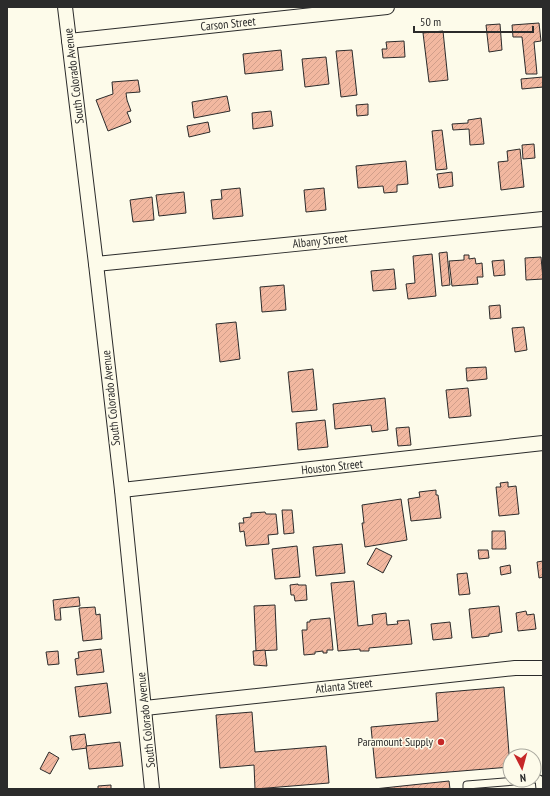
<svg xmlns="http://www.w3.org/2000/svg" width="550" height="796" font-family="'PT Sans Narrow',sans-serif">
<style>
.building{fill:url(#building-hatch);stroke:#2b2b2b}
.lines{fill:none;stroke-linecap:round;stroke-linejoin:round}
.lane-casing{stroke:#2b2b2b;stroke-width:9}
.street-casing{stroke:#2b2b2b;stroke-width:16}
.lane{stroke:#fdfbea;stroke-width:7}
.street{stroke:#fdfbea;stroke-width:14}
.poi-dot{fill:#c62828;stroke:#fdfbea;stroke-width:1.5}
.labels{text-anchor:middle;stroke-width:3;stroke-linejoin:round;paint-order:stroke}
.street-label{font-size:12px;fill:#2b2b2b;stroke:#fdfbea}
.poi-label{font-size:12px;fill:#2b2b2b;stroke:#fdfbea;text-anchor:end}
</style>
<defs>
<pattern id="building-hatch" width="6" height="6" patternUnits="userSpaceOnUse"><rect width="6" height="6" fill="#f2b8a0"/><path d="M-1 1l2-2M0 6l6-6M5 7l2-2" fill="none" stroke="#d09e8a"/></pattern>
</defs>
<rect width="100%" height="100%" fill="#fdfbea"/>
<!-- building -->
<g class="building">
<path d="M539,23L541,41L534,42L537,74H526L522,37H513L512,25Z"/>
<path d="M500,24L502,50L489,52L486,25Z"/>
<path d="M443,31L448,80L429,82L423,33Z"/>
<path d="M404,41L405,57L383,58L382,49H387L386,42Z"/>
<path d="M281,50L283,70L245,74L243,54Z"/>
<path d="M352,50L357,95L341,97L336,51Z"/>
<path d="M326,57L329,84L305,87L302,59Z"/>
<path d="M543,77V87L522,89L521,79Z"/>
<path d="M138,80L140,92L126,93L127,100L131,111L127,112L131,122L108,131L96,100L113,94L112,82Z"/>
<path d="M227,96L230,111L194,118L192,102Z"/>
<path d="M368,104V115L357,116L356,105Z"/>
<path d="M271,111L273,126L253,129L252,113Z"/>
<path d="M481,118L484,144L470,145L469,129L453,130L452,124L468,123V120Z"/>
<path d="M208,122L210,132L189,137L187,126Z"/>
<path d="M442,130L447,169L436,170L432,131Z"/>
<path d="M534,144L535,158L523,159L522,145Z"/>
<path d="M520,149L524,187L501,190L498,162L508,161L507,151Z"/>
<path d="M406,161L408,184L397,185V192L384,193L383,186L358,188L356,166Z"/>
<path d="M452,172L453,186L439,188L437,174Z"/>
<path d="M240,188L243,216L213,219L211,200L222,199L221,190Z"/>
<path d="M324,188L326,210L306,212L304,190Z"/>
<path d="M184,192L186,213L159,216L156,195Z"/>
<path d="M152,197L154,220L133,222L130,200Z"/>
<path d="M447,252L450,285L442,286L439,253Z"/>
<path d="M432,254L436,296L408,299L406,284L415,283L413,256Z"/>
<path d="M464,255H469V259L475,258L476,264L482,263L483,277H477L478,284L452,286L449,261L464,260Z"/>
<path d="M541,257L543,279L526,280L525,258Z"/>
<path d="M504,260L505,275L494,276L492,261Z"/>
<path d="M394,269L396,289L373,291L371,271Z"/>
<path d="M284,285L286,310L262,312L260,287Z"/>
<path d="M500,305L501,318L490,319L489,306Z"/>
<path d="M236,322L240,359L220,362L216,324Z"/>
<path d="M524,327L527,350L515,352L512,328Z"/>
<path d="M486,367L487,379L467,381L466,368Z"/>
<path d="M313,369L317,410L292,412L288,372Z"/>
<path d="M468,388L471,416L449,418L446,390Z"/>
<path d="M385,398L388,430L372,432L371,425L335,429L333,404Z"/>
<path d="M325,420L328,447L298,450L296,423Z"/>
<path d="M409,427L411,445L398,446L396,428Z"/>
<path d="M508,482V487L516,486L519,514L499,516L496,487H501L500,483Z"/>
<path d="M436,490V495H438L441,518L411,521L408,499L420,497L419,492Z"/>
<path d="M401,499L407,540L365,547L362,523H364L362,505Z"/>
<path d="M282,510H292L294,533L284,534Z"/>
<path d="M265,512L266,514H276L278,534L268,535L269,544L246,546L244,531L240,532L239,523H244L243,518L251,517V513Z"/>
<path d="M492,531H505L506,549H492Z"/>
<path d="M342,544L345,573L316,576L313,547Z"/>
<path d="M297,546L300,577L275,579L272,549Z"/>
<path d="M376,548L392,556L383,573L367,564Z"/>
<path d="M478,550H488L489,558L479,559Z"/>
<path d="M543,561V577L539,578L537,562Z"/>
<path d="M510,565L511,573L501,575L500,567Z"/>
<path d="M467,573L470,594L459,595L457,574Z"/>
<path d="M354,581L358,626L373,624L372,615L386,613L387,625L398,624L397,621L409,620L412,644L369,648V651H360V649L338,651L331,583Z"/>
<path d="M298,584V585H306L307,600L295,601L294,595H291L290,585Z"/>
<path d="M79,597L80,606L60,608L61,620H55L53,600Z"/>
<path d="M275,605L277,650L256,651L254,606Z"/>
<path d="M499,606L502,632L489,634V636L472,638L469,609Z"/>
<path d="M95,607L96,615L100,614L102,639L83,641L79,608Z"/>
<path d="M526,611L527,615L534,614L536,629L518,631L516,613Z"/>
<path d="M330,618L333,650H327V653H323V651L315,652V654L304,655L302,630H307V622H310V620Z"/>
<path d="M450,622L452,638L433,640L431,624Z"/>
<path d="M101,649L104,672L77,675L75,659L79,658L78,652Z"/>
<path d="M265,650L267,666L254,665L253,651Z"/>
<path d="M58,651L59,664L48,665L46,652Z"/>
<path d="M107,683L111,713L79,717L75,687Z"/>
<path d="M504,687L510,767L376,778L371,727L438,721L436,693Z"/>
<path d="M252,712L255,752L326,746L329,783L255,789L254,765L220,768L216,715Z"/>
<path d="M85,734L87,748L72,750L70,736Z"/>
<path d="M120,742L123,766L89,769L86,746Z"/>
<path d="M49,752L59,758L50,774L40,769Z"/>
<path d="M449,781L450,789H374Z"/>
<path d="M111,785V789H98V786Z"/>
</g>
<g class="lines">
<defs>
<g id="lane">
<path d="M534,779H539L540,789"/>
<path d="M467,789V785L527,780"/>
</g>
<g id="street">
<path d="M65,7L96,264L122,490L152,789"/>
<path d="M69,41L387,7"/>
<path d="M96,264L543,219"/>
<path d="M122,490L543,443"/>
<path d="M145,708L515,668H543"/>
</g>
</defs>
<!-- lane casing -->
<use href="#lane" class="lane-casing"/>
<!-- street casing -->
<use href="#street" class="street-casing"/>
<!-- lane -->
<use href="#lane" class="lane"/>
<!-- street -->
<use href="#street" class="street"/>
</g>
<!-- markers -->
<circle class="poi-dot" cx="441" cy="742" r="4"/>
<g class="labels">
<!-- street labels -->
<g class="street-label">
<text transform="translate(228 24) rotate(-6)" y="4">Carson Street</text>
<text transform="translate(74 76) rotate(-97)" y="4">South Colorado Avenue</text>
<text transform="translate(320 241) rotate(-6)" y="4">Albany Street</text>
<text transform="translate(111 398) rotate(-96)" y="4">South Colorado Avenue</text>
<text transform="translate(332 467) rotate(-6)" y="4">Houston Street</text>
<text transform="translate(344 686) rotate(-6)" y="4">Atlanta Street</text>
<text transform="translate(146 720) rotate(-96)" y="4">South Colorado Avenue</text>
</g>
<!-- poi labels -->
<g class="poi-label">
<text x="433" y="746">Paramount Supply</text>
</g>
</g>
<!-- border -->
<rect width="550" height="796" fill="none" stroke="#2b2b2b" stroke-width="16"/>
<!-- north arrow -->
<g transform="translate(522 768) rotate(174)"><circle r="19" fill="#fdfbea" stroke="#a9a89e"/>
<path d="M0-3L7 15L0 10L-7 15Z" fill="#c62828"/>
<text y="-6" font-size="11" font-weight="bold" text-anchor="middle" fill="#2b2b2b">N</text>
</g>
<!-- scale -->
<path d="M414 26v6h119v-6" fill="none" stroke="#2b2b2b" stroke-width="2"/>
<text x="420" y="26" font-size="12" fill="#2b2b2b" stroke="#fdfbea" stroke-width="3" paint-order="stroke">50 m</text>
</svg>
